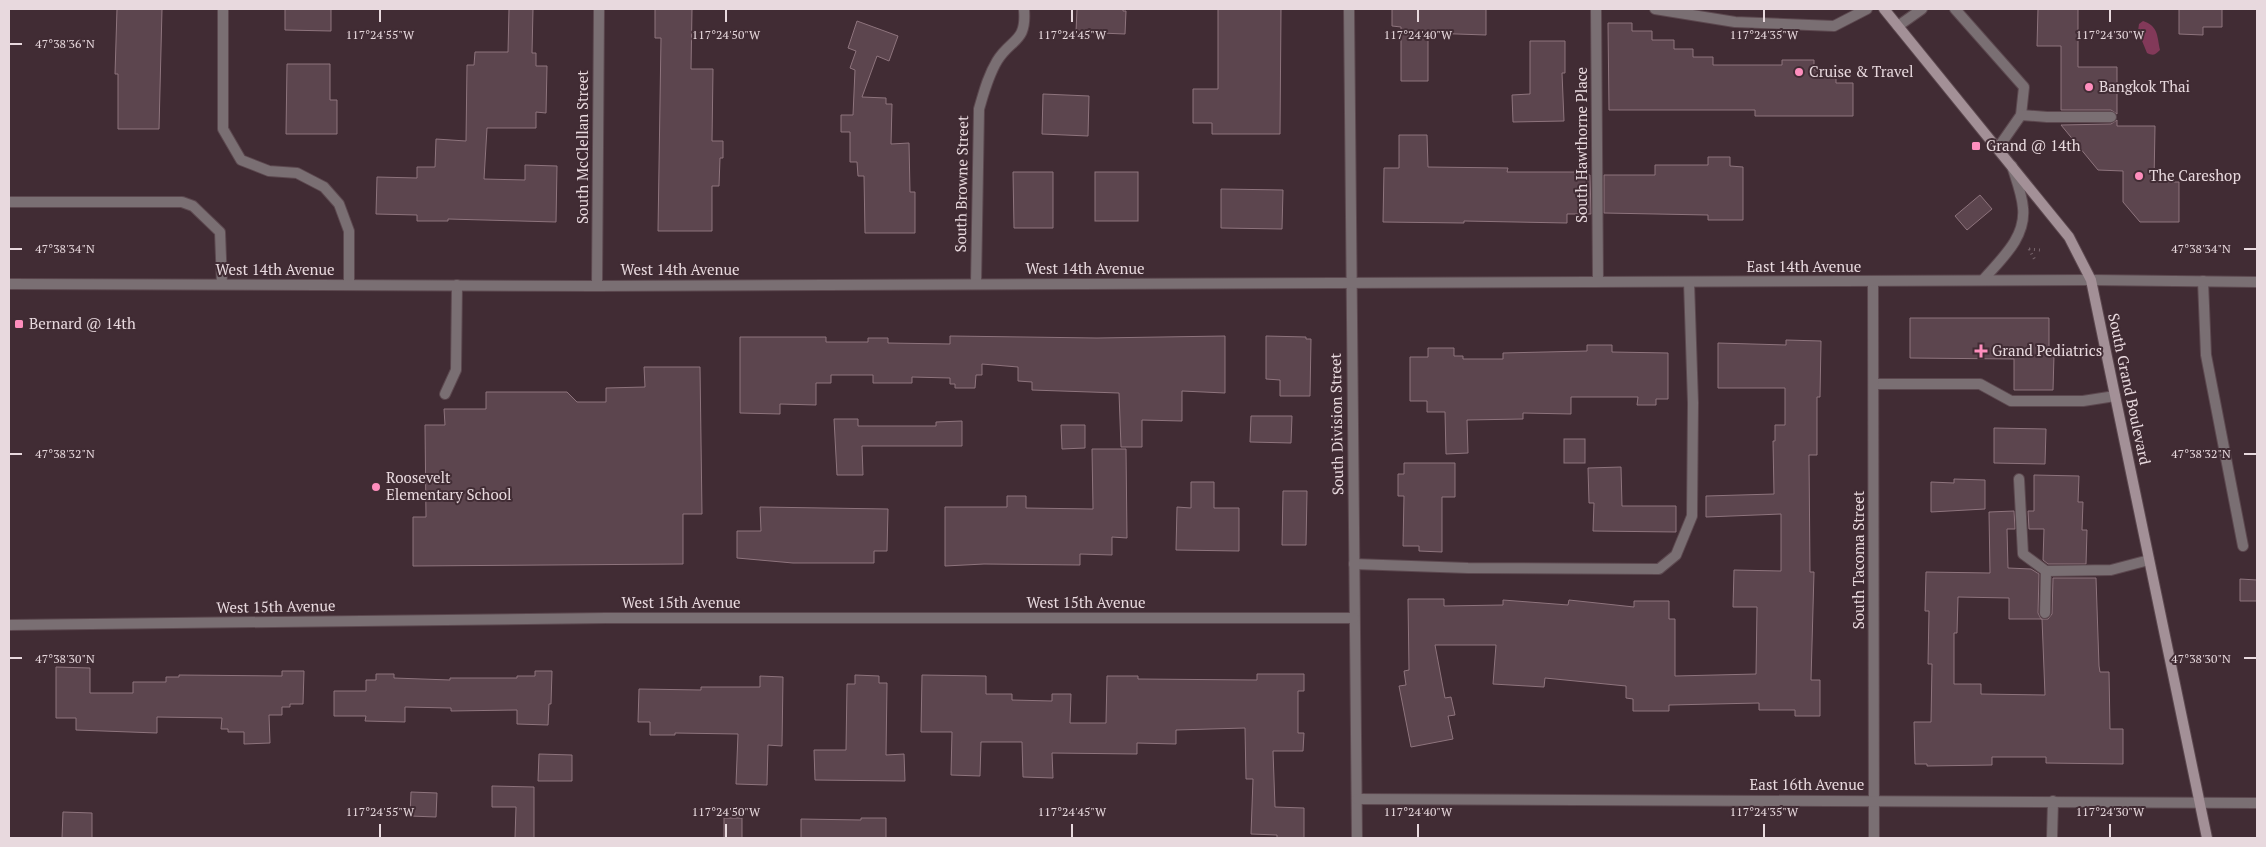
<svg xmlns="http://www.w3.org/2000/svg" width="2266" height="847" font-family="'PT Serif',serif">
<style>
.water{fill:#823959}
.building{fill:#5c454e;stroke:#8e747d;fill-rule:evenodd}
.lines{fill:none;stroke-linecap:round;stroke-linejoin:round}
.service-casing{stroke:#5c484f;stroke-width:12}
.minor-casing{stroke:#5c484f;stroke-width:12}
.tertiary-casing{stroke:#5c484f;stroke-width:12}
.secondary-casing{stroke:#5c484f;stroke-width:12}
.path{stroke:#76636a;stroke-width:3;stroke-dasharray:1 4;stroke-linecap:butt}
.service{stroke:#7a6f73;stroke-width:10}
.minor{stroke:#7a6f73;stroke-width:10}
.tertiary{stroke:#7a6f73;stroke-width:10}
.secondary{stroke:#a39097;stroke-width:10}
.ticks{fill:none;stroke:#e8d9de;stroke-width:2}
.poi-dot{fill:#fe8ebd;stroke:#412c34;stroke-width:2}
.labels{text-anchor:middle;stroke-width:4;stroke-linejoin:round;paint-order:stroke}
.poi-label{font-size:15px;fill:#e8d9de;stroke:#412c34;text-anchor:start}
.street-label{font-size:15px;fill:#e8d9de;stroke:#412c34}
.ticks-label{font-size:12px;text-anchor:middle;fill:#e8d9de;stroke:#412c34;stroke-width:4;stroke-linejoin:round;paint-order:stroke}
</style>
<rect width="100%" height="100%" fill="#412c34"/>
<!-- water -->
<path class="water" d="M2143,21C2158,26 2157,35 2160,50C2155,55 2153,56 2147,53L2138,31L2139,24Z"/>
<!-- building -->
<g class="building">
<path d="M117,9H162L159,129H118V74H115Z"/>
<path d="M285,9H331V31L285,30Z"/>
<path d="M509,9H533L532,53H536V66H547L546,113L536,112V128H487L484,179L525,180V165L557,166L556,222L448,219V221H417V215L376,214L377,177L417,178V167H435L436,139L466,141L467,65H474L475,52H508Z"/>
<path d="M655,9H692L691,69H713L712,141H723V158H720L719,186H712V231H658L661,38H655Z"/>
<path d="M1077,9H1123V11H1126L1125,34L1076,32Z"/>
<path d="M1218,9H1281L1280,134H1212V123H1193V89H1218Z"/>
<path d="M1392,9H1486V35L1428,33V81H1401V27L1392,26Z"/>
<path d="M2038,9H2078V67H2117V114L2111,110H2061V46H2037Z"/>
<path d="M2179,9H2222V27H2203V35L2179,34Z"/>
<path d="M857,21L898,36L889,61L877,56L862,97L886,98V104H892L891,144L909,143L910,192H915V233H865L864,176H858L857,162H850V132H841V115H853L855,70L850,68L856,51L848,48Z"/>
<path d="M1608,23H1632V31H1652V40H1674V49H1693V57H1713V65H1782V60H1814V70H1836V83H1853V116H1755V110H1609Z"/>
<path d="M1530,41H1565V73H1562L1564,121L1513,122L1512,95L1530,94Z"/>
<path d="M287,64H330V100H337V134H286Z"/>
<path d="M1043,94L1089,96L1088,136L1042,134Z"/>
<path d="M2117,120V126H2155L2154,182H2179V222H2140L2123,202V171L2098,170L2061,125L2111,124Z"/>
<path d="M1399,135H1427L1428,167L1508,168L1507,172H1575V175H1590L1591,214H1567V223L1464,221V223L1383,222L1384,168H1399Z"/>
<path d="M1708,157H1730V166L1743,167V220H1708V215L1604,213V175H1655V165H1708Z"/>
<path d="M1013,172H1053V228H1014Z"/>
<rect x="1095" y="172" width="43" height="49"/>
<path d="M1221,189L1283,190L1282,229L1221,228Z"/>
<path d="M1980,195L1992,209L1967,230L1955,216Z"/>
<path d="M1910,318H2049V346L2054,355L2053,390H2014V359L1910,358Z"/>
<path d="M950,336L1097,338L1225,336V393L1182,391V421L1142,420V447H1121L1119,393L1032,390V382L1018,381V367L982,364V375H976L975,388H955V384H950V378L912,377V383H873V375H831V383H816V405L780,404V414L740,413V337H826V342H868V338H888V343L950,344Z"/>
<path d="M1266,336L1306,337V339H1311L1310,396H1280V380L1266,379Z"/>
<path d="M1786,340L1821,341L1820,397H1817V455H1809L1810,572H1814L1811,680H1820V716H1795V710H1759V703L1669,705V711H1633V699L1626,698V686L1545,678L1544,687L1493,684L1496,645H1435L1445,698L1451,697L1455,715L1448,716L1453,739L1411,747L1399,686L1406,685L1404,671L1409,670L1408,599H1444V606L1503,605V600L1568,605L1569,600L1634,607V601H1669V619H1675V676L1756,674L1757,607H1733L1734,570L1781,571V514L1706,517V496L1774,494L1773,441H1775V425H1785V388H1718V343L1786,345Z"/>
<path d="M1587,345H1612V352L1668,353V399H1656V405H1637L1638,397H1571V414L1523,413V419L1467,420L1468,453L1446,454L1445,412H1427V401H1410V357H1428V348H1454V356H1463V359H1503V353L1587,351Z"/>
<path d="M644,367H700L702,514H683V564L413,566V517H426L425,425H445L444,409H486V392H567L577,402H606V388L645,387Z"/>
<path d="M1251,416H1292L1291,443L1250,442Z"/>
<path d="M834,419H858V426H936V422L962,421V446H862L863,475H837Z"/>
<path d="M1061,425H1085V448L1062,449Z"/>
<path d="M1994,428L2046,429L2045,464L1994,463Z"/>
<rect x="1564" y="439" width="21" height="24"/>
<path d="M1092,449H1126L1127,538L1112,537V555L1080,554V565L984,564L945,566V507H1007V496H1026V508L1093,509Z"/>
<path d="M1404,463H1455V497H1442V552L1419,551V546H1403L1404,496H1398V474H1404Z"/>
<path d="M1621,467L1622,506H1676V532L1593,531L1594,503H1589L1588,468Z"/>
<path d="M2034,475L2079,476L2078,502H2083L2082,530H2087L2086,564H2048L2043,560L2044,529H2029L2028,511H2034Z"/>
<path d="M1954,479L1985,480V509L1931,512V482L1954,483Z"/>
<path d="M1191,482H1214V508H1239V551L1176,550L1177,507L1191,508Z"/>
<path d="M1283,491H1307L1306,545H1282Z"/>
<path d="M760,507L888,509L887,551H874V563H793L737,558V531H761Z"/>
<path d="M2014,511L2015,529H2007L2008,568L2031,569L2039,574L2038,613L2041,619H2048L2052,614L2053,578H2096L2099,666L2100,672H2109L2110,729H2123V764L2046,763V757H1992V765L1927,766V764H1915L1914,722H1931L1932,664H1928L1929,611H1925L1926,572L1990,573L1989,512ZM1958,597L2009,598V619H2042L2045,695L1981,694V684H1954V633H1957Z"/>
<path d="M2240,579L2257,580V601H2240Z"/>
<path d="M56,667L90,668V693H133V682H166V677H179V675L282,676V671H304L303,704H290V707H282V715H269L270,743L244,744V732H228V729H221L222,718L157,717V733L76,730V718H56Z"/>
<path d="M535,671H552L551,704H549L548,725L517,724V710L451,711V708L405,707V722L365,721L366,716H334V691H366V680H376V674H394V678L450,680V678H517V676H535Z"/>
<path d="M1257,674H1304V691H1298V733H1304L1303,751H1273L1275,807L1304,808V838H1277V835L1251,834L1253,779H1246L1245,728L1176,730V744L1137,743V754L1052,753L1053,778L1023,777L1022,742H981L980,776L951,775L952,732H921L922,675L986,676V694H1012V700L1052,701V694H1071L1070,723H1106L1107,676H1138V679L1257,680Z"/>
<path d="M855,675L879,676V683H887L886,755L904,754L905,781L815,780L814,750H846L847,684H855Z"/>
<path d="M760,676L783,677L782,746L768,745L767,785L736,784L738,734L675,733V735H650V722H638L639,689L701,690V687H760Z"/>
<path d="M539,754L572,755V781H538Z"/>
<path d="M492,786L534,787V838H515L516,807H492Z"/>
<path d="M411,792L437,793L436,817L410,816Z"/>
<path d="M63,812L92,813V838H62Z"/>
<rect x="724" y="818" width="18" height="20"/>
<path d="M861,818H886V838H801V819L861,820Z"/>
</g>
<g class="lines">
<defs>
<g id="service">
<path d="M1655,9L1735,22L1834,26L1867,9"/>
<path d="M1955,9L2024,87L2021,115L1998,148"/>
<path d="M1898,26L1922,9"/>
<path d="M2021,115L2047,117H2111"/>
<path d="M9,202H182L193,206L220,232L222,284"/>
<path d="M2203,281L2206,355L2243,546"/>
<path d="M1874,384H1980L2011,401H2083L2115,396"/>
<path d="M445,394L456,370L457,285"/>
<path d="M2019,479L2023,554L2046,571L2111,570L2149,560"/>
<path d="M1354,564L1468,568L1659,569L1676,555L1692,516L1693,403L1689,282"/>
<path d="M2045,613L2046,571"/>
<path d="M2052,838L2053,801"/>
</g>
<g id="minor">
<path d="M223,9V129L241,160L269,171L297,173L324,187L339,204L349,231V285"/>
<path d="M1349,9L1357,838"/>
<path d="M1596,9L1598,282"/>
<path d="M2091,280L2257,282"/>
<path d="M1873,282L1874,838"/>
<path d="M976,284L979,109C984,92 988,76 997,61C1011,38 1027,43 1024,9"/>
<path d="M597,286L599,9"/>
<path d="M9,625L606,618H1354"/>
<path d="M1357,799L2257,803"/>
</g>
<g id="tertiary">
<path d="M1983,280C2001,259 2026,238 2023,208C2022,194 2016,179 2012,166"/>
<path d="M9,284L597,286L2091,280"/>
</g>
<path id="secondary" d="M1884,9L2069,237L2091,280L2207,838"/>
</defs>
<!-- service casing -->
<use href="#service" class="service-casing"/>
<!-- minor casing -->
<use href="#minor" class="minor-casing"/>
<!-- tertiary casing -->
<use href="#tertiary" class="tertiary-casing"/>
<!-- secondary casing -->
<use href="#secondary" class="secondary-casing"/>
<!-- path -->
<g class="path">
<path d="M2029,249L2040,250"/>
<path d="M2029,249L2035,260"/>
</g>
<!-- service -->
<use href="#service" class="service"/>
<!-- minor -->
<use href="#minor" class="minor"/>
<!-- tertiary -->
<use href="#tertiary" class="tertiary"/>
<!-- secondary -->
<use href="#secondary" class="secondary"/>
</g>
<!-- ticks -->
<path class="ticks" d="M380,10V22M726,10V22M1072,10V22M1418,10V22M1764,10V22M2110,10V22M10,44H22M10,249H22M2244,249H2256M10,454H22M2244,454H2256M10,658H22M2244,658H2256M380,824V837M726,824V837M1072,824V837M1418,824V837M1764,824V837M2110,824V837"/>
<!-- markers -->
<g class="poi-dot">
<circle cx="1799" cy="72" r="5"/>
<circle cx="2089" cy="87" r="5"/>
<rect x="1971" y="141" width="10" height="10" rx="2.5"/>
<circle cx="2139" cy="176" r="5"/>
<rect x="14" y="319" width="10" height="10" rx="2.5"/>
<path d="M1978.5 343.5h5v5h5v5h-5v5h-5v-5h-5v-5h5z"/>
<circle cx="376" cy="487" r="5"/>
</g>
<g class="labels">
<!-- poi labels -->
<g class="poi-label">
<text x="1809" y="77">Cruise &amp; Travel</text>
<text x="2099" y="92">Bangkok Thai</text>
<text x="1986" y="151">Grand @ 14th</text>
<text x="2149" y="181">The Careshop</text>
<text x="29" y="329">Bernard @ 14th</text>
<text x="1992" y="356">Grand Pediatrics</text>
<text x="386" y="483">Roosevelt<tspan x="386" dy="17">Elementary School</tspan></text>
</g>
<!-- street labels -->
<g class="street-label">
<text transform="translate(1582 145) rotate(-90)" y="5">South Hawthorne Place</text>
<text transform="translate(583 147) rotate(-90)" y="5">South McClellan Street</text>
<text transform="translate(962 184) rotate(-89)" y="5">South Browne Street</text>
<text x="1804" y="272">East 14th Avenue</text>
<text x="1085" y="274">West 14th Avenue</text>
<text x="275" y="275">West 14th Avenue</text>
<text x="680" y="275">West 14th Avenue</text>
<text transform="translate(2129 389) rotate(78)" y="5">South Grand Boulevard</text>
<text transform="translate(1337 424) rotate(-91)" y="5">South Division Street</text>
<text transform="translate(1859 560) rotate(-90)" y="5">South Tacoma Street</text>
<text x="681" y="608">West 15th Avenue</text>
<text x="1086" y="608">West 15th Avenue</text>
<text transform="translate(276 607) rotate(-1)" y="5">West 15th Avenue</text>
<text x="1807" y="790">East 16th Avenue</text>
</g>
</g>
<g class="ticks-label">
<text x="380" y="39">117°24'55"W</text>
<text x="726" y="39">117°24'50"W</text>
<text x="1072" y="39">117°24'45"W</text>
<text x="1418" y="39">117°24'40"W</text>
<text x="1764" y="39">117°24'35"W</text>
<text x="2110" y="39">117°24'30"W</text>
<text x="65" y="48">47°38'36"N</text>
<text x="65" y="253">47°38'34"N</text>
<text x="2201" y="253">47°38'34"N</text>
<text x="65" y="458">47°38'32"N</text>
<text x="2201" y="458">47°38'32"N</text>
<text x="65" y="663">47°38'30"N</text>
<text x="2201" y="663">47°38'30"N</text>
<text x="380" y="816">117°24'55"W</text>
<text x="726" y="816">117°24'50"W</text>
<text x="1072" y="816">117°24'45"W</text>
<text x="1418" y="816">117°24'40"W</text>
<text x="1764" y="816">117°24'35"W</text>
<text x="2110" y="816">117°24'30"W</text>
</g>
<!-- border -->
<rect width="2266" height="847" fill="none" stroke="#e8d9de" stroke-width="20"/>
</svg>
